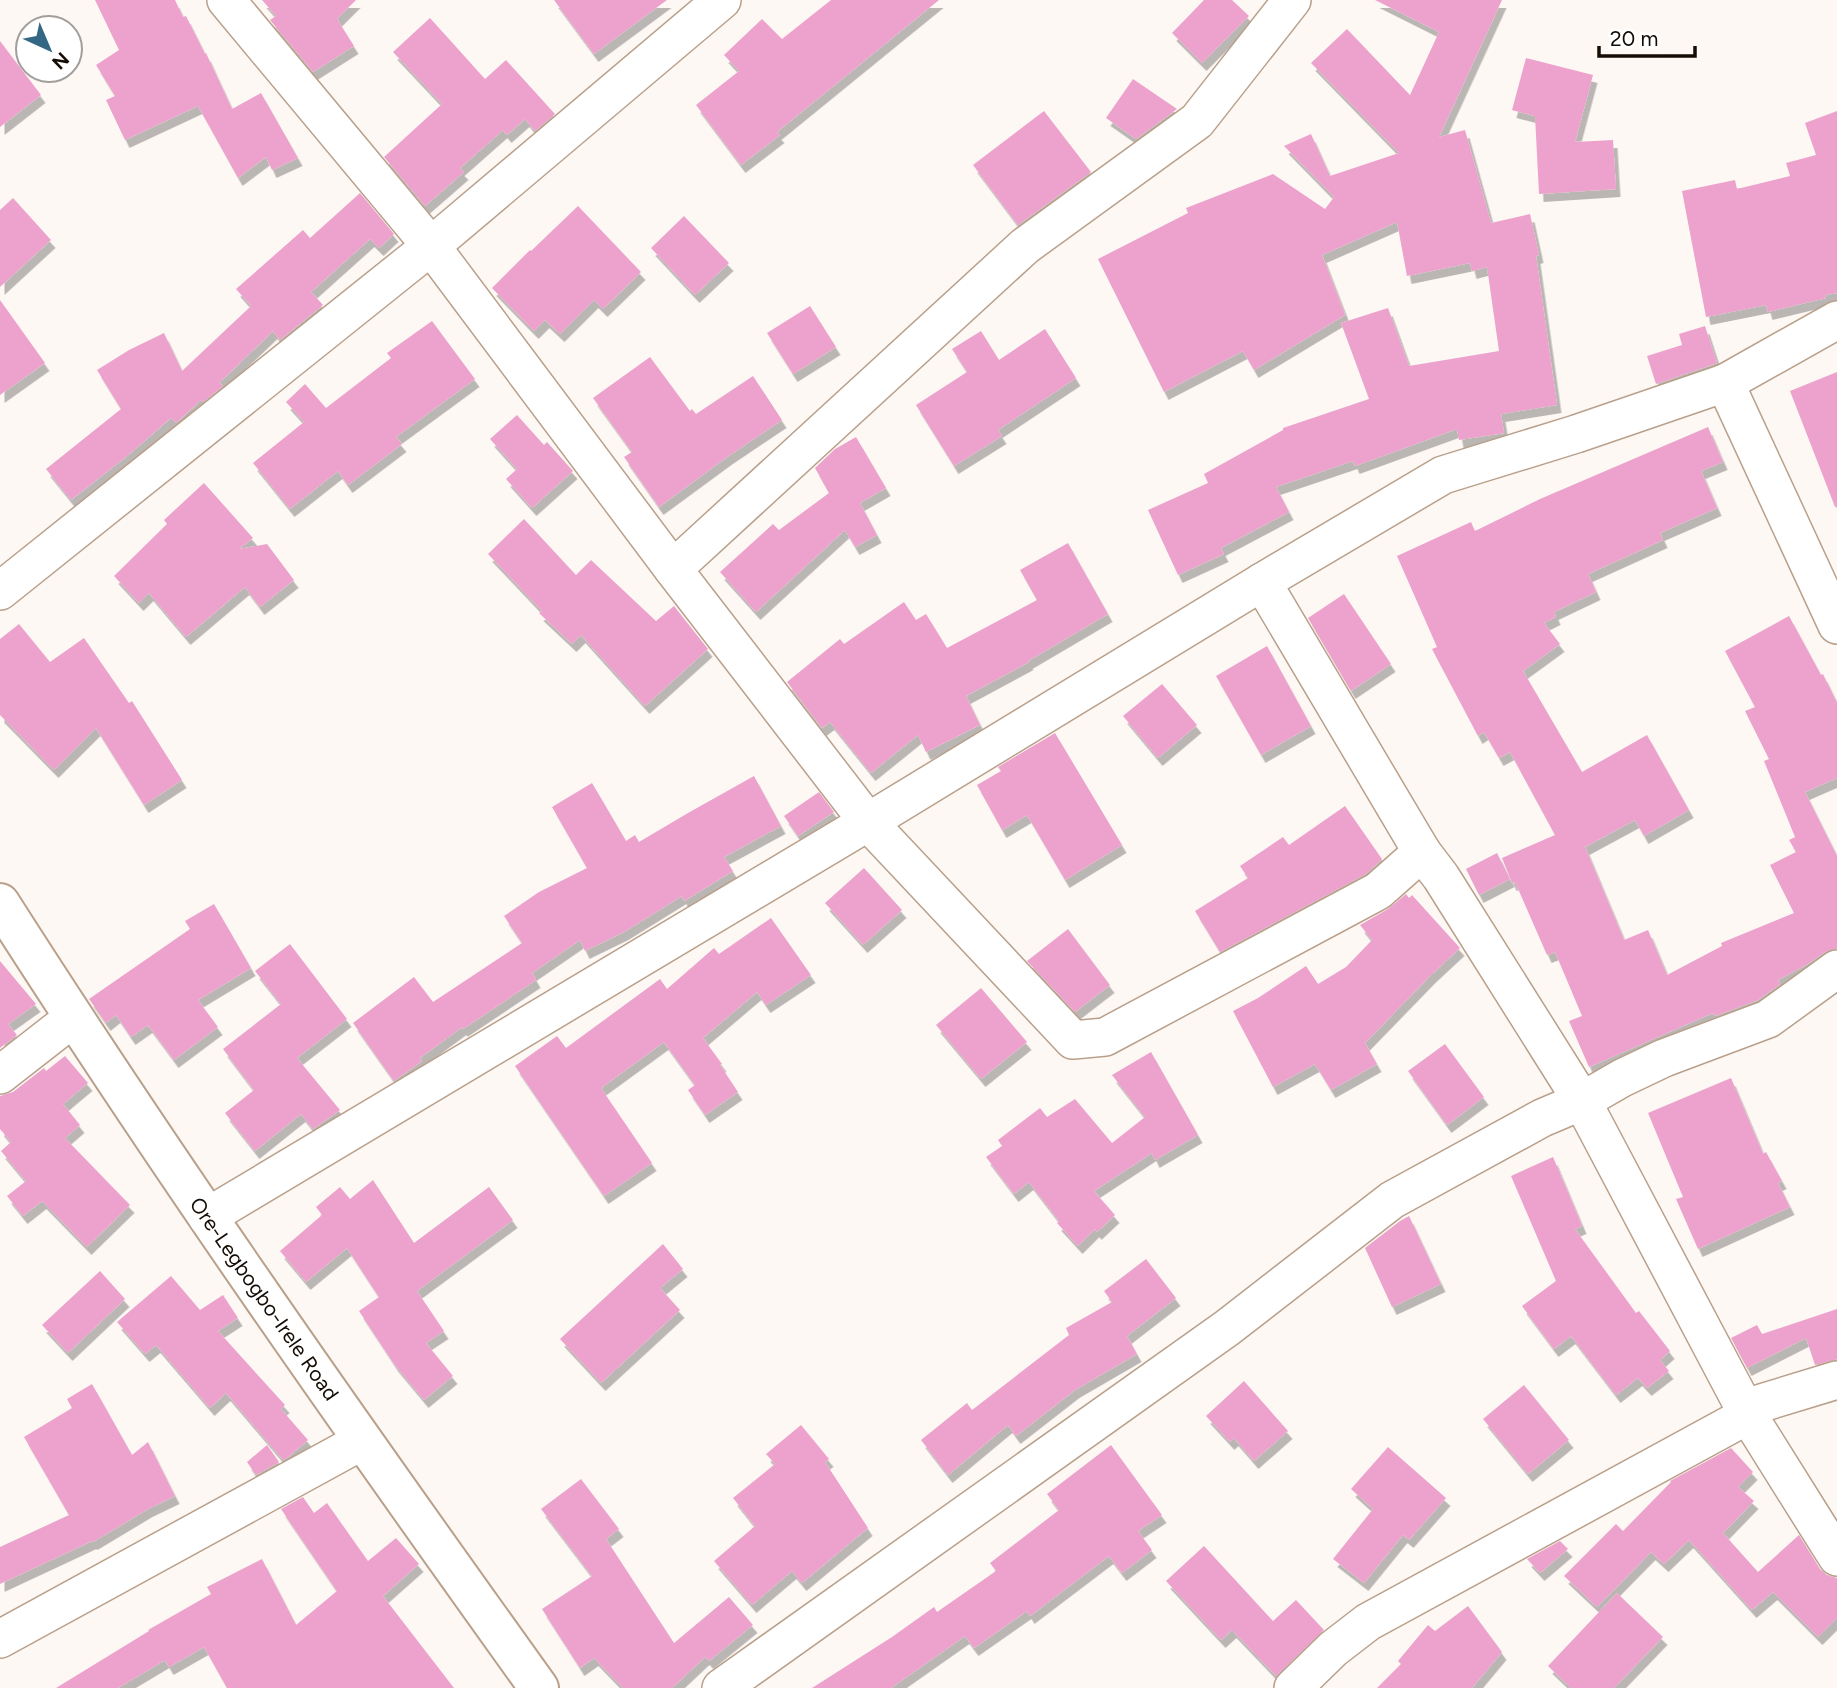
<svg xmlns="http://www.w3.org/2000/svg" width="1837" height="1688" font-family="Figtree,sans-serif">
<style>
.building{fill:#eca2cc;filter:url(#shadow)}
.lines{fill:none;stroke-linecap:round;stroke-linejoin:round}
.minor-casing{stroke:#b9a08b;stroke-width:40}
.secondary-casing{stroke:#b9a08b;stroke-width:42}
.minor{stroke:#fff;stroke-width:37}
.secondary{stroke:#fff;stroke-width:38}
.labels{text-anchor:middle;stroke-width:5;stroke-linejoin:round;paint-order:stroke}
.street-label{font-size:21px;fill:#140c05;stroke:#fff}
</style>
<defs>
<filter id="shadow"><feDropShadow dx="4.5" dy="8" stdDeviation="0" flood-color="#0004"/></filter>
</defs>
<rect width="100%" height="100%" fill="#fef8f4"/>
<!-- building -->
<g class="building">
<path d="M95,0H175L183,17L186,16L205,54L206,53L232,109L261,93L298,158L272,170L266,157L238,178L198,106L125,140L106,100L115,96L96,65L119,50Z"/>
<path d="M262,0H356L337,19L354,46L313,72L270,20L276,16Z"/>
<path d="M554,0H667L594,54Z"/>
<path d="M831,0H939L777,132L780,135L741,165L696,105L739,71L724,55L762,19L782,39Z"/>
<path d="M1204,0H1232L1249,16L1202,63L1172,33Z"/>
<path d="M1375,0H1502L1439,137L1465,130L1491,223L1530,214L1539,255L1536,256L1557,405L1501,414L1504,433L1459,440L1457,429L1355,466L1353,461L1276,487L1289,512L1221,548L1224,554L1178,575L1148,510L1208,483L1204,474L1283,430V428L1369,399L1341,323L1388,308L1409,366L1499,351L1487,267L1472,271L1470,263L1407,276L1397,222L1322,255L1345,315L1254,370L1243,351L1164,392L1098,259L1188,213L1186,208L1273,174L1325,209L1334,197L1284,146L1311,134L1330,176L1399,153L1311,63L1347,29L1410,95L1439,32Z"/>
<path d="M430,18L485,79L506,60L555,114L535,131L525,119L507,135L503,130L460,168L464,172L425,206L384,157L442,104L393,52Z"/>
<path d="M0,41L41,95L0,127Z"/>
<path d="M1526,58L1593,75L1575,142L1613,140L1616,189L1539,194L1535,116L1512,110Z"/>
<path d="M1133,79L1177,109L1136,139L1106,118Z"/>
<path d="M1044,111L1091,172L1018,225L973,165Z"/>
<path d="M1837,111V293L1825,295L1826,298L1768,312L1766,305L1706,317L1682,191L1735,180L1737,189L1790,176L1786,163L1816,155L1805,123Z"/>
<path d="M360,193L394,234L379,248L370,239L311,292L323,305L280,340L273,331L219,383L223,386L203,402L201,400L176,423L171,418L127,456L71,500L46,469L121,409L97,370L129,350L164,333L182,371L251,306L236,289L303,230L310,238Z"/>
<path d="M13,198L51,240L0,287V210Z"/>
<path d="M578,206L641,272L603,309L594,300L560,334L545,320L534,331L492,288L530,250L531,251Z"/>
<path d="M684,216L729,263L695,295L651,248Z"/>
<path d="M0,300L45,363L0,395Z"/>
<path d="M810,306L836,347L793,374L767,333Z"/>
<path d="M432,321L475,379L396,437L402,444L348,485L338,471L290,509L253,463L304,422L286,402L305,384L326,408L391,358L387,353Z"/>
<path d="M1705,326L1717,363L1656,384L1647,356L1682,345L1679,334Z"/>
<path d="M1045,329L1076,378L998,430L1002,436L954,466L916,405L967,372L952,349L981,331L999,360Z"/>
<path d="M650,357L690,411L692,409L696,414L753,376L782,420L727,457L659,507L624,457L632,452L593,398Z"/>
<path d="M1837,372V507H1835L1790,391Z"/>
<path d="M517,415L544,445L547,442L573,471L532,508L506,479L517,469L490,439Z"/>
<path d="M1708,427L1723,462L1701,471L1717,508L1660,533L1663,540L1588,574L1596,592L1554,612L1556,617L1544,623L1560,644L1523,671L1582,772L1647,735L1689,810L1644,836L1635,820L1585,847L1624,940L1648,930L1667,975L1722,946L1721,943L1794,913L1770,865L1796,852L1789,840L1795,837L1764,761L1769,759L1745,711L1755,707L1725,651L1789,616L1821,675L1823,674L1837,703V778L1805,792L1837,856V948L1825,952L1806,965L1778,980L1780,984L1758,1000L1715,1016L1713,1013L1589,1067L1569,1021L1582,1016L1555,952L1547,955L1515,882L1512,883L1502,858L1555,835L1510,752L1499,758L1484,732L1478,736L1432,649L1437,647L1397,556L1471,522L1475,531L1540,499Z"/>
<path d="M856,437L886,488L860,503L877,535L855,547L845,530L756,612L720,572L773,524L779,530L829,493L815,468L835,449Z"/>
<path d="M204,483L253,538L239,549L267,544L294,580L260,607L245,587L186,637L149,593L139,603L114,576L167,524L164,520Z"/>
<path d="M524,519L576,575L591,560L656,621L674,606L708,649L645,706L581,635L572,644L539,613L542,611L488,554Z"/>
<path d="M1068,543L1108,614L1028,661L1029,662L966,696L980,725L926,752L918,735L871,773L830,722L822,728L787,682L840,639L844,644L904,602L916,620L926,614L947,648L1037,600L1020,570Z"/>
<path d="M1344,594L1391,664L1351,691L1308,618Z"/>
<path d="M19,624L50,662L84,638L129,703L132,701L182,780L144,805L96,728L54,770L0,715V639Z"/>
<path d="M1267,646L1311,726L1261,755L1216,676Z"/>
<path d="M1162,684L1197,725L1158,758L1123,716Z"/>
<path d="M1055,733L1122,845L1065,880L1027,815L1002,830L977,785L1001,771L998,767Z"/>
<path d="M754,776L781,826L724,857L733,871L684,901L682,896L624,932L585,951L580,940L532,973L536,980L463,1029L462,1027L420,1058L422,1061L394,1081L353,1023L414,977L433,1002L522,943L504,916L539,892L587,868L552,807L592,783L626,841L635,835L639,842L688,813Z"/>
<path d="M819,792L834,812L798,836L784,816Z"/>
<path d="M1345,806L1382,859L1366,874L1220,952L1195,911L1248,878L1240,866L1283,837L1289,845Z"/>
<path d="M1497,853L1510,879L1479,895L1466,869Z"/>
<path d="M864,868L902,910L863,945L825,903Z"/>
<path d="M1406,894L1409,898L1412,895L1460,948L1431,975L1365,1043L1377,1064L1331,1090L1315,1064L1273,1087L1233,1011L1258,998L1306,966L1318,984L1346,967L1372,940L1360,925L1388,909Z"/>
<path d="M214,904L251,968L198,1000L218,1027L174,1060L148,1025L131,1037L116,1015L106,1023L89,999L190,929L185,921Z"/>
<path d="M771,918L811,975L766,1005L757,992L703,1038L722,1064L720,1065L738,1092L705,1115L688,1090L695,1085L664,1042L601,1088L652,1163L604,1196L515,1066L557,1036L566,1048L660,979L667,989L714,948L719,954Z"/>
<path d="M1068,929L1110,985L1075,1012L1027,961Z"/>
<path d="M290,944L347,1019L297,1058L340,1110L313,1129L301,1114L255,1151L225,1113L254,1090L223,1049L281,1004L255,971Z"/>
<path d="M0,961L36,1004L8,1024L17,1035L0,1048Z"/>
<path d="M981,988L1027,1042L981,1079L936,1025Z"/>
<path d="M1445,1044L1484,1097L1447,1125L1408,1071Z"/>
<path d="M1151,1052L1198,1135L1155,1160L1152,1153L1094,1191L1115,1215L1097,1232L1095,1229L1078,1246L1057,1223L1059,1221L1029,1182L1014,1194L986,1157L1002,1146L998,1140L1040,1108L1047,1117L1075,1099L1112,1143L1145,1117L1112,1075Z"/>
<path d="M65,1056L88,1083L63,1104L80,1125L65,1138L130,1205L87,1247L42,1201L23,1216L7,1196L26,1181L1,1151L11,1142L0,1129V1096L13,1092L44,1068L46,1071Z"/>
<path d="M1731,1078L1763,1154L1766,1152L1782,1181L1778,1183L1790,1207L1698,1249L1676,1199L1683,1197L1648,1113Z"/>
<path d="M1553,1157L1582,1226L1575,1229L1636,1313L1639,1311L1670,1351L1660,1360L1669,1371L1647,1388L1638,1378L1616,1395L1571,1336L1554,1349L1522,1306L1556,1281L1511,1176Z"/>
<path d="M373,1180L414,1243L489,1187L513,1220L417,1291L444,1331L426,1343L453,1376L424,1400L394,1364L359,1311L379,1297L347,1248L306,1282L280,1251L322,1215L316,1207L340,1187L350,1199Z"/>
<path d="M1409,1216L1441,1284L1392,1307L1365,1248L1400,1221Z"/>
<path d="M663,1244L683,1269L660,1288L680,1310L601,1383L560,1339Z"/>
<path d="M1146,1259L1176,1298L1127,1336L1137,1354L1075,1390L1016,1436L1008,1425L948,1475L921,1440L967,1403L972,1410L1069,1335L1066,1328L1112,1302L1104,1291Z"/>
<path d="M100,1271L125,1299L68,1353L42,1325Z"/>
<path d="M171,1276L200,1310L223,1295L238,1318L218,1331L285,1405L281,1409L308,1440L287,1458L283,1460L226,1393L210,1408L156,1345L145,1354L117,1322Z"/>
<path d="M1837,1309V1359L1834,1360L1815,1365L1806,1338L1747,1368L1731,1338L1757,1325L1762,1334Z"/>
<path d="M1244,1381L1288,1431L1254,1461L1234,1438L1230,1442L1206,1416Z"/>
<path d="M92,1384L132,1455L148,1442L175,1496L148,1509L93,1542L92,1541L0,1584V1547L69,1515L24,1437L72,1408L67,1399Z"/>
<path d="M1524,1385L1569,1440L1528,1474L1483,1419Z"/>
<path d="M801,1425L829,1459L825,1462L868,1528L802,1583L792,1571L752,1605L714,1561L755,1526L733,1498L775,1464L766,1454Z"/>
<path d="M267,1445L279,1462L256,1475L247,1462Z"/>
<path d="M1111,1445L1162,1515L1138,1531L1152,1550L1122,1573L1109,1556L1030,1616L1027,1611L974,1648L965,1636L891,1688H812L892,1637L934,1607L937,1612L996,1571L990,1563L1059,1510L1047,1494Z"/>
<path d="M1388,1447L1446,1498L1409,1540L1403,1535L1364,1583L1333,1559L1373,1509L1351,1489Z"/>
<path d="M1731,1448L1753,1472L1738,1487L1754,1501L1723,1533L1758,1572L1799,1535L1820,1569L1827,1575L1837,1578V1618L1818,1637L1773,1592L1752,1610L1689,1540L1664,1564L1651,1552L1597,1607L1564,1576L1616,1524L1623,1531L1671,1482L1670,1481Z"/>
<path d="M581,1479L619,1529L606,1539L674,1643L729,1597L753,1625L709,1661L705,1657L672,1688H623L594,1658L580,1668L542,1609L592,1576L541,1509Z"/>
<path d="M303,1497L314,1513L327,1503L368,1561L396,1538L419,1564L383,1596L454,1688H227L204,1647L169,1667L165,1660L118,1688H56L149,1631L148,1630L211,1594L207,1587L262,1559L296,1625L337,1591L281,1509Z"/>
<path d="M1560,1541L1568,1549L1540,1573L1527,1559Z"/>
<path d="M1204,1546L1273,1621L1296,1600L1324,1630L1276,1676L1232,1630L1221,1640L1166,1581Z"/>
<path d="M1617,1593L1663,1637L1614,1688H1571L1548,1666Z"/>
<path d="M1468,1606L1502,1652L1472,1688H1377L1401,1664L1398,1661L1428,1625L1435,1631Z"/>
</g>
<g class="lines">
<defs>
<g id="minor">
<path d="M226,0L431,246L673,569L868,822L1073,1040L1105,1037L1378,891L1422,852L1441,877L1582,1101L1748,1415L1368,1622L1333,1649L1293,1688"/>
<path d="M1725,383L1837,625"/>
<path d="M673,569L1025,246L1197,121L1292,0"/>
<path d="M1262,582L1422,852"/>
<path d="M0,591L431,246L722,0"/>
<path d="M0,1075L73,1018"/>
<path d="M207,1217L868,822L1262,582L1443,475L1576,434L1725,383L1837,320"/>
<path d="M1745,1408L1837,1380"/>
<path d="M1748,1415L1837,1557"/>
<path d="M0,1639L362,1441"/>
<path d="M721,1688L1227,1328L1392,1200L1542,1118L1582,1101L1622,1078L1664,1058L1768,1019L1837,969"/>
</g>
<path id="secondary" d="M0,903C171,1171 354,1430 539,1688"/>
</defs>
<!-- minor casing -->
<use href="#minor" class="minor-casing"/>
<!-- secondary casing -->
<use href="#secondary" class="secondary-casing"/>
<!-- minor -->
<use href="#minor" class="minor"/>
<!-- secondary -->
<use href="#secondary" class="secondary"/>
</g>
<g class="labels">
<!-- street labels -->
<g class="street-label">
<text transform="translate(264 1299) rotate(55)" y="7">Ore-Legbogbo-Irele Road</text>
</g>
</g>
<!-- north arrow -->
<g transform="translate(49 49) rotate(136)"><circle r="33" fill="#ffffff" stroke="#a19e9b" stroke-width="2"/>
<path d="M0-5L12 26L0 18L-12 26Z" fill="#336783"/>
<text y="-10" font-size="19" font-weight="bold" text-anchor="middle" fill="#140c05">N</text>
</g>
<!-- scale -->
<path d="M1599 46v10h96v-10" fill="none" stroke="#140c05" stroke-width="3.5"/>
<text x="1610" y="46" font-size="21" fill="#140c05" stroke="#ffffff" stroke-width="5" paint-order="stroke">20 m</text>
</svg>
